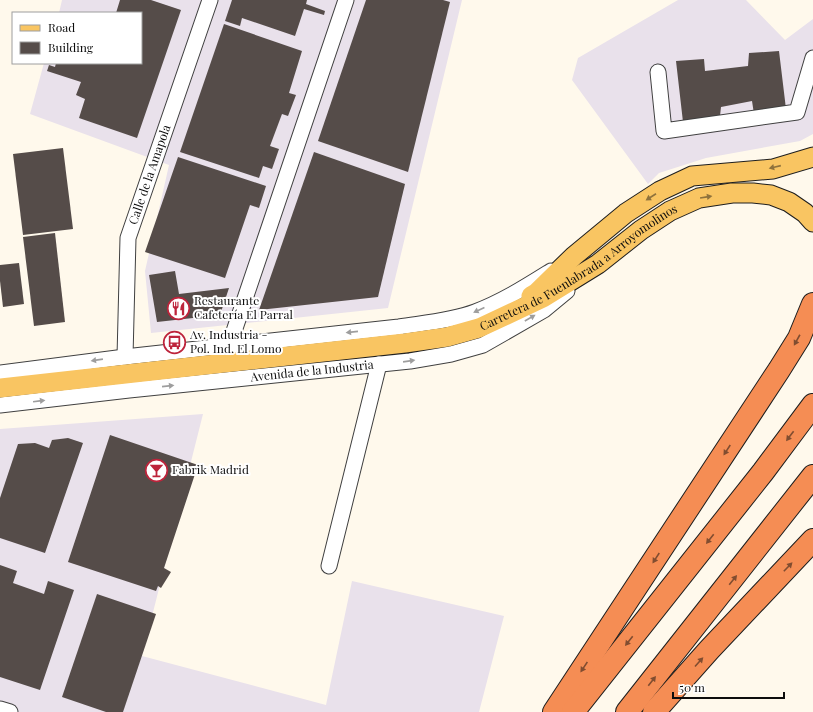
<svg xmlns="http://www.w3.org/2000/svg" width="813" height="712" font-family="'Playfair Display',serif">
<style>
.industrial{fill:#e9e1eb}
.building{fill:#554c49}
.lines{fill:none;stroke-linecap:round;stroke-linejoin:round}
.minor-casing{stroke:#404040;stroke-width:17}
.major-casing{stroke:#1e1e1e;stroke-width:21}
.highway-casing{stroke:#1e1e1e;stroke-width:24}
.minor{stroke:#fff;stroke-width:15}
.major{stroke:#f9c562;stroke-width:19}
.highway{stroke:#f58d54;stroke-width:22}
.oneway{fill:#8f723c}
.oneway2{fill:#9e9e9e}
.oneway3{fill:#814d30}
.labels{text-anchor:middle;stroke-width:4;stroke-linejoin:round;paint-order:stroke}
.street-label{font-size:12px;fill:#0d0d0d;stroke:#fff}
.poi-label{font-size:12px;fill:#0d0d0d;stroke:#fff;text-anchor:start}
</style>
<rect width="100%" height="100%" fill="#fff9ec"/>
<!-- industrial -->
<g class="industrial">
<path d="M62,0H462L388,308L151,333L145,271L169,165L30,114L44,63H141V13H59Z"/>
<path d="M678,0H746L785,40L813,19V134L800,141L706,158L659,173L648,184L572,80L578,58Z"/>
<path d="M203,414L142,656L326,705L352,581L504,616L479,712H0V429Z"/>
</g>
<!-- building -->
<g class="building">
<path d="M120,0H151L181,10L137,138L79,118L85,99L76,95L81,82L47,71L49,65L55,67L56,63H141V13H116Z"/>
<path d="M232,0H307L306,4L325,11L324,15L304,9L295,36L242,18L240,26L225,21Z"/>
<path d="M366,0H443L450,2L408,172L318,141Z"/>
<path d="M224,24L302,51L289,93L296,95L288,116L282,114L270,146L279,149L272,169L263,166L259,178L180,152Z"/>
<path d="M779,51L786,109L754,114L752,101L721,107L720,116L683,122L676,61L704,59L705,71L748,66L749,53Z"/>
<path d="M63,148L73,229L23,235L13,154Z"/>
<path d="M314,152L405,184L378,297L259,310Z"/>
<path d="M178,157L266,186L259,208L250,205L225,278L145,252Z"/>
<path d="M55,233L65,322L34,326L23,237Z"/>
<path d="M19,263L24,304L3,307L0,281V265Z"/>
<path d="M175,271L179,294L229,288L220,315L157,322L149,275Z"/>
<path d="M110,435L198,465L164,568L171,572L161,588L158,586L156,591L68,562Z"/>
<path d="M68,438L83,443L45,553L0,538V498L18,444L35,443L49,448L52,440Z"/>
<path d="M0,565L17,571L13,583L44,594L48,581L74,590L40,690L0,677Z"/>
<path d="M97,594L156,614L123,712H106L62,697Z"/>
</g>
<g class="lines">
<defs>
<g id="minor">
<path d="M658,72L664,131L797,112L813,58"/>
<path d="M229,346L346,0"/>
<path id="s1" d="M125,357L128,238L210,0"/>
<path d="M0,373L125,357L399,327C424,323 451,321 475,312C502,302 527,286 551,271"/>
<path id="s2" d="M0,405L129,390L410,361L451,354L483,345L544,310L567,291"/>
<path d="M329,566L379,364"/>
<path d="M0,709L10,712"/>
</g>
<g id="major">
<path d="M531,296L536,293L574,256L626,213L660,191L692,176L773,169L813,157"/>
<path id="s3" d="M0,388L405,343L447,337L479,328L543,298L598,264L641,230L670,211L699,198L732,193H753L771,195L789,202L805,213L813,222"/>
</g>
<g id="highway">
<path d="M554,712L779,370L799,338L813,304"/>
<path d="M573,712L763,472L813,405"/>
<path d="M627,712L813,476"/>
<path d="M654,712L709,650L813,540"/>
</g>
</defs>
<!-- minor casing -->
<use href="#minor" class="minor-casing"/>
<!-- major casing -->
<use href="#major" class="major-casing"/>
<!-- highway casing -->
<use href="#highway" class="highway-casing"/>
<!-- minor -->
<use href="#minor" class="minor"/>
<!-- major -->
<use href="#major" class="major"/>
<!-- highway -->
<use href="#highway" class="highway"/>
</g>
<!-- one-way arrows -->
<defs><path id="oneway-solid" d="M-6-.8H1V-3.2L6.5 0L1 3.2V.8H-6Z"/></defs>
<g class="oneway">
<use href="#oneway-solid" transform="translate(775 167) rotate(167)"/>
<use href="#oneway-solid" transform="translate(651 197) rotate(147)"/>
<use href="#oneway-solid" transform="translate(706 197) rotate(-9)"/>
</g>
<g class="oneway2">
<use href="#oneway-solid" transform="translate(479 310) rotate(155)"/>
<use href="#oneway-solid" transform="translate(530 318) rotate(-30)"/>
<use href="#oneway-solid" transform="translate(352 332) rotate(174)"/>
<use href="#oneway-solid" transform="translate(97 360) rotate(172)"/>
<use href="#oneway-solid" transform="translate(409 361) rotate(-8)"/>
<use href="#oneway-solid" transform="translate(168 386) rotate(-6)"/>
<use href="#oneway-solid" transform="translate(39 401) rotate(-7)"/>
</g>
<g class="oneway3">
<use href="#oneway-solid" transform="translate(797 340) rotate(119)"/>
<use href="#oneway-solid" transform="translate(790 436) rotate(127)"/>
<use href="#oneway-solid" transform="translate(727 450) rotate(123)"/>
<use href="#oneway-solid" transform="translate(710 539) rotate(128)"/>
<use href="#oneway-solid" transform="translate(656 558) rotate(123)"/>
<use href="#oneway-solid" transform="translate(788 567) rotate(-46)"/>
<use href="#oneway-solid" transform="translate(733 580) rotate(-51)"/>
<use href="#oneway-solid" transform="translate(629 641) rotate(128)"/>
<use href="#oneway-solid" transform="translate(699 662) rotate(-48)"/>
<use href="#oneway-solid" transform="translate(584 667) rotate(124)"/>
<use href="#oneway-solid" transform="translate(652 681) rotate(-52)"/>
</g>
<!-- icons -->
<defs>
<symbol id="restaurant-ring" viewBox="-11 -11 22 22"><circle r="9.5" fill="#fff" stroke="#bd243b" stroke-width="1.5"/><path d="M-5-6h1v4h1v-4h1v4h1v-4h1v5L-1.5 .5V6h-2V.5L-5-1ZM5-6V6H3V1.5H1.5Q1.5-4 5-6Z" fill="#bd243b"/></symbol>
<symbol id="bus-ring" viewBox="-11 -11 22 22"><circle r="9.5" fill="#fff" stroke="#bd243b" stroke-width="1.5"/><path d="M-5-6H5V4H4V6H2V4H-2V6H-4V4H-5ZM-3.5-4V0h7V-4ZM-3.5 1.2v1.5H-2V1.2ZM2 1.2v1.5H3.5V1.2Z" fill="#bd243b"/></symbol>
<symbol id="bar-ring" viewBox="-11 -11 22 22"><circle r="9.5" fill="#fff" stroke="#bd243b" stroke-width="1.5"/><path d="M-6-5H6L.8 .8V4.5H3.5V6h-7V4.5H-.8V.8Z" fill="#bd243b"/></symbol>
</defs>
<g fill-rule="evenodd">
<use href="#restaurant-ring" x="166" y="296" width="25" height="25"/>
<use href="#bus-ring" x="162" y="330" width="25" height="25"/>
<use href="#bar-ring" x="144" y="458" width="25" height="25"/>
</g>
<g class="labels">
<!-- street labels -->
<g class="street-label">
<text dy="4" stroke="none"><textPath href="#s1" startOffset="186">Calle de la Amapola</textPath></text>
<text dy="4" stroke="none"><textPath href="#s3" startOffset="600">Carretera de Fuenlabrada a Arroyomolinos</textPath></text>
<text dy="4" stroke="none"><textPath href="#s2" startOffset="314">Avenida de la Industria</textPath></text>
</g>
<!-- poi labels -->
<g class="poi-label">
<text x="194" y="305">Restaurante<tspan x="194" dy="14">Cafetería El Parral</tspan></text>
<text x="190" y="339">Av. Industria -<tspan x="190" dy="14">Pol. Ind. El Lomo</tspan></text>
<text x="172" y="474">Fabrik Madrid</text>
</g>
</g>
<!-- legend -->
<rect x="12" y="12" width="130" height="52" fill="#ffffff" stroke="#9e9e9e"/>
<rect x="20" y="25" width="20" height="6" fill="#f9c562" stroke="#9e9e9e"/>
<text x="48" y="32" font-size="12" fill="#0d0d0d">Road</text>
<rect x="20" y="42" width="20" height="12" fill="#554c49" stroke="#9e9e9e"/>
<text x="48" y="52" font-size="12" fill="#0d0d0d">Building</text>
<!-- scale -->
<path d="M673 692v6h111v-6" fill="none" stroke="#0d0d0d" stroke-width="2"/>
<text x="679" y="692" font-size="12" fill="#0d0d0d" stroke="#ffffff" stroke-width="3" paint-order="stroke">50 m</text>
</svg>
